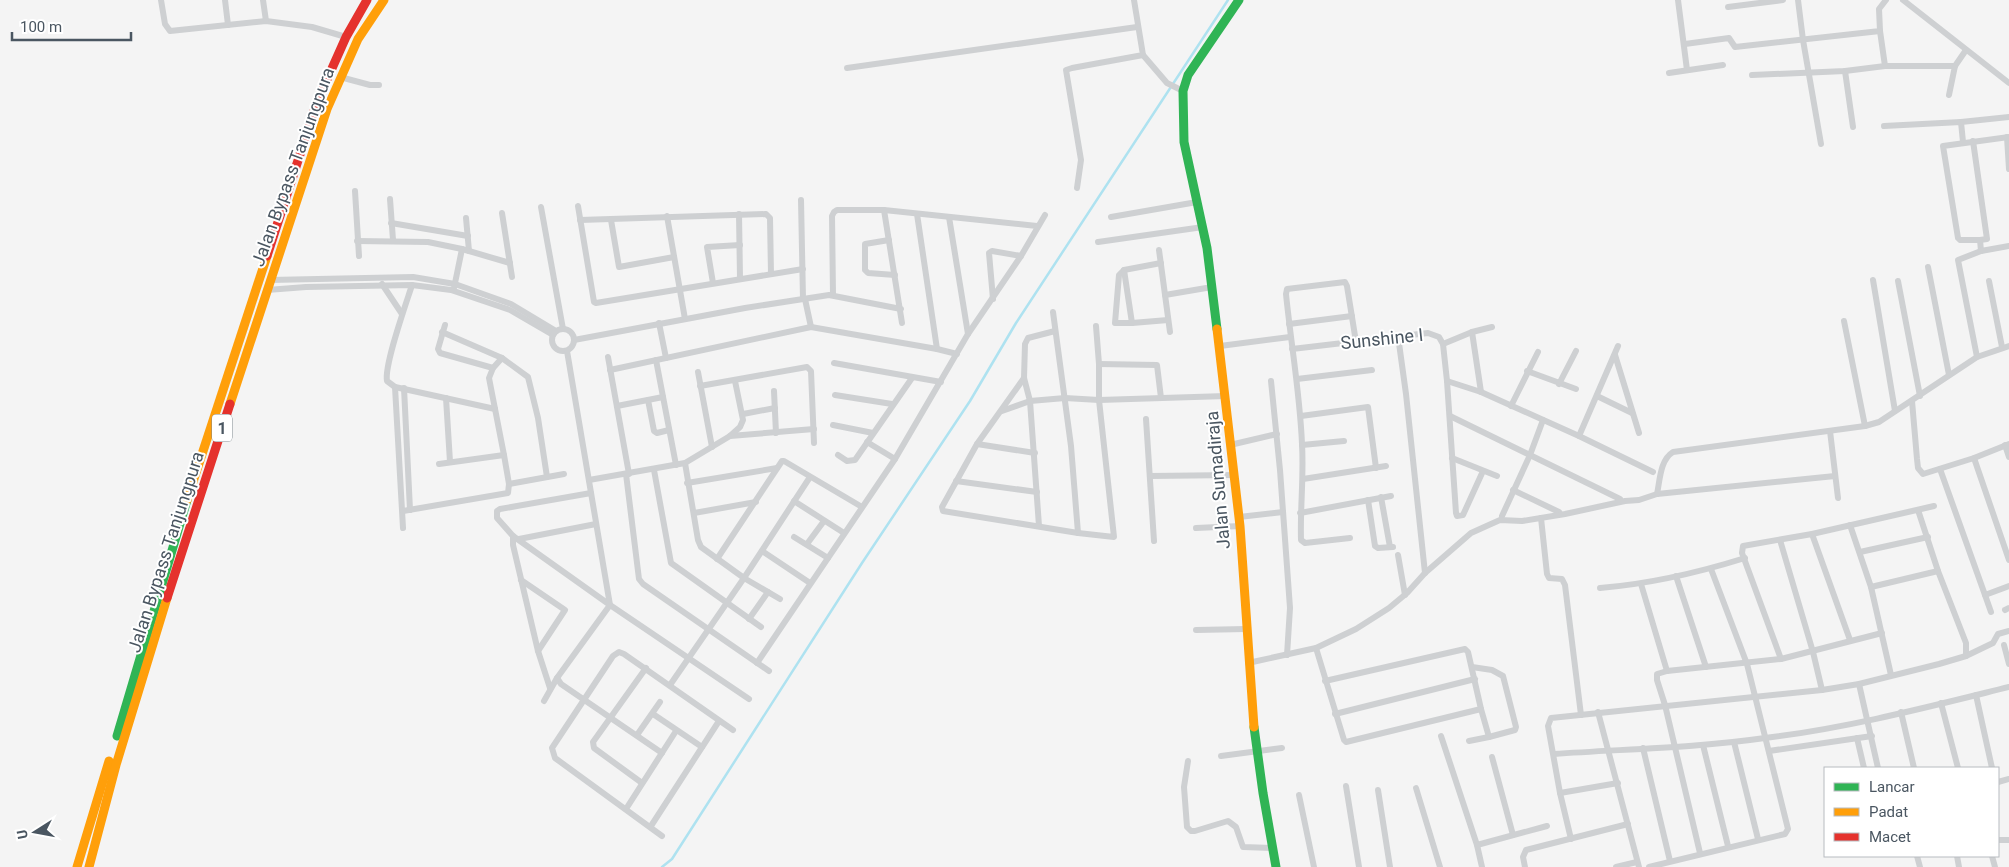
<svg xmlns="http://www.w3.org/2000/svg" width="2009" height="867" font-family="Roboto,sans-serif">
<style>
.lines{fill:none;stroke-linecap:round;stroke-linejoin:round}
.stream{stroke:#aee2f0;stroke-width:2.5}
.street{stroke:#ced0d2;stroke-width:6}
.fast{stroke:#30b455;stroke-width:9}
.slow{stroke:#ff9f0a;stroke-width:9}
.jam{stroke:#e5322d;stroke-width:9}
.labels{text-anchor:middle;stroke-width:4;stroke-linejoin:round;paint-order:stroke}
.shield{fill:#fff;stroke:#808990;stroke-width:1}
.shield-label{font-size:16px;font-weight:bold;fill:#4a5661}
.street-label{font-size:18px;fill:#4a5661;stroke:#fff}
</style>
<rect width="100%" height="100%" fill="#f4f4f4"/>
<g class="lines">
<!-- stream -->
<path class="stream" d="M662,867L672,859L862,563L970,401L1016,323L1228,0"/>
<!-- street -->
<g class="street">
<path d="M161,0L165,24L170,31L266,21L312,27L346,37"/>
<path d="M225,0L228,25"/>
<path d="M263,0L266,21"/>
<path d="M1678,0L1687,70"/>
<path d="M1798,0L1803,40L1821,144"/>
<path d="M1903,0L2009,83"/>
<path d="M1728,7L1783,0"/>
<path d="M1685,44L1729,38L1735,47L1880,31L1879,9L1886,0"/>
<path d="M1143,55L1167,83L1183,91"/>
<path d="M1885,66H1955"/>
<path d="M847,68L1137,27"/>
<path d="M1845,71L1853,127"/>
<path d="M1669,73L1723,65"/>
<path d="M1752,75L1845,71L1885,66L1880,31"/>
<path d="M340,77L370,85H379"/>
<path d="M1949,95L1955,66L1966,50"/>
<path d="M1961,122L2009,117"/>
<path d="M1884,126L1961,122L1963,142"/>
<path d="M2007,137L2009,169"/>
<path d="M1973,141L1987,239L1980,240"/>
<path d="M1077,188L1081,160L1066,70L1072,68L1143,55L1134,0"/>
<path d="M355,191L359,256"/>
<path d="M390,199L393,240"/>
<path d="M801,200L803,299"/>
<path d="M578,206L594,302L596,303L803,269"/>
<path d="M541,207L563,329"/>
<path d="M884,210L902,323"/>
<path d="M502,213L512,277"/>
<path d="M739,214L740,278"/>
<path d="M917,214L937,349"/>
<path d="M667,216L685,319"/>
<path d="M949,217L968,334"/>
<path d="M1111,217L1197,202"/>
<path d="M466,218L469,251"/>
<path d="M580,220L766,214L770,218L771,274"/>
<path d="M611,220L619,267L674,257"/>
<path d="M391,223L468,236"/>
<path d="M889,240L865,244V270L868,273L895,275"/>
<path d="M357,241L428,242L462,249L510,263"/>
<path d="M1098,242L1203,227"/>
<path d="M1159,250L1170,332"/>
<path d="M1981,251L1980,240H1960L1958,238L1943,146L2009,137"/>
<path d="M1161,263L1124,270L1119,275L1115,323H1132L1168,320"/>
<path d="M1928,267L1949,375"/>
<path d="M1124,270L1132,323"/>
<path d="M270,280L413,277L455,284L511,304L556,331"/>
<path d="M1873,280L1895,411"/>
<path d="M1898,281L1920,396"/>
<path d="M1989,281L2002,347"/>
<path d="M713,283L707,247L740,245"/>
<path d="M382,284L402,314"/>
<path d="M412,285C406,304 384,365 387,381L395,387L495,409"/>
<path d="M454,288L462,249"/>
<path d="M267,290L306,287L412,285L451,290L510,310L553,335"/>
<path d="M833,295L832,216L834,212L837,210H884L1037,226"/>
<path d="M1165,295L1212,287"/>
<path d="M805,299L811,327"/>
<path d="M993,299L989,253L992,251L1021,256"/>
<path d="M1053,312L1071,446L1078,533"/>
<path d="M1844,321L1865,426"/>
<path d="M659,323L666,358"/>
<path d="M1289,324L1352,316"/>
<path d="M445,325L438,349L440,353L493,368"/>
<circle cx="563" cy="340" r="11"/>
<path d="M442,332L502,358L528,377L538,418L547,477"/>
<path d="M1472,332L1481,392"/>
<path d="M1398,336L1406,394L1425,573"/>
<path d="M574,340L745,308L829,295L901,309"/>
<path d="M1443,344L1472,332L1492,327"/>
<path d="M1220,346L1290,337"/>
<path d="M1292,349L1428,333L1439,337L1443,344L1447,381L1456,513L1457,516L1463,515L1483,471"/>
<path d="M1615,355L1639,433"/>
<path d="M608,357L629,474"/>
<path d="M1977,357L1958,260L1981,251L2009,246"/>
<path d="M656,360L676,465"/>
<path d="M834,363L941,382"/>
<path d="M1099,364L1157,365L1161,398"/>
<path d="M610,370L811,327L937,349L957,354"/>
<path d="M1527,371L1576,389"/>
<path d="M698,372L712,447"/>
<path d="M1024,378L977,444L942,507L943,511L1078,533L1114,537L1099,400V364L1096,326"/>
<path d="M1297,379L1372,370"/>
<path d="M1271,381L1280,470L1290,608L1287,655"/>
<path d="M1447,381L1481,392L1579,436L1653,472"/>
<path d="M1559,384L1576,351"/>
<path d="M700,386L807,367L811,371L814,443"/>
<path d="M395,387L403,528"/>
<path d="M404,388L410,510"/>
<path d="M774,391L776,433"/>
<path d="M835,395L892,404"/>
<path d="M1597,396L1632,413"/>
<path d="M446,398L450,462"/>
<path d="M648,400L654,431L657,433L669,430"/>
<path d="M1912,401L1917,459L1918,468L1923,474L1974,458L2009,444"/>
<path d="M617,406L663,397"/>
<path d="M1511,406L1538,352"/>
<path d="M1002,411L1030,401L1065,398L1099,400L1226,396"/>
<path d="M743,414L775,408"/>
<path d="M1301,416L1368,407L1376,468"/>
<path d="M1450,416L1620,499"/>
<path d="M1146,419L1154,541"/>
<path d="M833,425L873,433"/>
<path d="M1830,431L1838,498"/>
<path d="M730,436L814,429"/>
<path d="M1579,436L1618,346"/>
<path d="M867,442L895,459"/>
<path d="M977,444L1035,453"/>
<path d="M1230,445L1277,434"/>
<path d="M1302,445L1344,441"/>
<path d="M2005,445L2009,457"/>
<path d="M838,455L847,461L855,460L912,378"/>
<path d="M1452,458L1497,476"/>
<path d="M1974,458L2009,560"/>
<path d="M685,463L698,540L701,547L744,578L780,599"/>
<path d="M439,464L504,455"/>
<path d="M1940,469L1985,595L2009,586"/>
<path d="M654,470L671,563L761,627"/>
<path d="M626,474L639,579L643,584L769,671"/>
<path d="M1150,476L1235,475"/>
<path d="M1303,479L1386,466"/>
<path d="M589,480L685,463L730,436L740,427L743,420L735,381"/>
<path d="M956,481L1037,492"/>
<path d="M687,483L777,468"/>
<path d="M509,484L564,474"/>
<path d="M1513,490L1559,512"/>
<path d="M591,493L500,509L497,511V518L513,536L610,605L749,699"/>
<path d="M1657,494L1835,476"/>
<path d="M1381,497L1390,547"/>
<path d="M1368,500L1375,546L1378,548L1393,547"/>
<path d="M794,501L844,533"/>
<path d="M1918,510L1938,571L1966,643V656"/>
<path d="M403,511L508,493L509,484L504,455L489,378L493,368L502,358"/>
<path d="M694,513L756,502"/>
<path d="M1300,513L1391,496"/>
<path d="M1502,516L1530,455L1543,420"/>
<path d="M1239,517L1283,512"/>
<path d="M1541,518L1547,574L1549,578L1562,579L1565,585L1581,715"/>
<path d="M1850,525L1871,587L1891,675"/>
<path d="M1039,526L1030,401L1024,378L1025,344L1028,338L1055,331"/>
<path d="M1196,528L1240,526"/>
<path d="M1812,534L1850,640"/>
<path d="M513,536V545L538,651L550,688"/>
<path d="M794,537L828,558"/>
<path d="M1350,538L1305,543L1301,540C1300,508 1304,476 1302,444C1300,394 1291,344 1286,294L1287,289L1345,282L1347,286L1356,342"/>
<path d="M519,539L596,524"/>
<path d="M1780,540L1813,652L1822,690"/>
<path d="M807,544L824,521"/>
<path d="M762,551L810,583"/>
<path d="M1860,552L1928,537"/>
<path d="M1398,555L1405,595"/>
<path d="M717,559L782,461H784L862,507"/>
<path d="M1676,576L1706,667"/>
<path d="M521,580L565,610L538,651"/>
<path d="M1641,584L1667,671"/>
<path d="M1871,587L1938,571"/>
<path d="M1600,588C1649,584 1697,573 1745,558"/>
<path d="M1985,595L1991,612"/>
<path d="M2005,610L2009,608"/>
<path d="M749,619L768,592"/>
<path d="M1196,630L1246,629"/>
<path d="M2004,645L2009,664"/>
<path d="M1316,648L1344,740L1346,742L1481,709L1468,652L1465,649L1325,681"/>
<path d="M1781,659L1742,553L1743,546L1812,534L1934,506"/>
<path d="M757,663L895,459L968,334L1021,256L1045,215"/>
<path d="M1248,663L1316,648L1356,629L1389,608L1407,593L1425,573L1471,533L1491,524L1500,520L1522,521L1565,514L1625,501L1639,500L1657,494C1660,480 1660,460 1673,452L1865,426L1879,422L1977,357L2009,346"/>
<path d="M1472,667L1492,670L1503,676L1516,727L1515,730L1489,737L1481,709"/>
<path d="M557,678L561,684L662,753"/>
<path d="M1859,684L1878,768"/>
<path d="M670,685L744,578L810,477"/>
<path d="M1976,695L1992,768"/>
<path d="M544,701L557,678L610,605L567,351"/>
<path d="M1941,703L1958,768"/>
<path d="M1598,712L1639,867"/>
<path d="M1901,712L1914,768"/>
<path d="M653,714L702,747"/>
<path d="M1335,714L1475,679"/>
<path d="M637,735L660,702"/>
<path d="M1441,736L1477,845L1482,867"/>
<path d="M1857,738L1864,768"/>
<path d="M1469,741L1489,737"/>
<path d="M1734,742L1758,839"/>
<path d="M1703,745L1728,846"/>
<path d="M1643,748L1670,861"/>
<path d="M1769,751L1872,736"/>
<path d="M1554,754C1624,749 1695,748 1765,738C1848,728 1928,707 2009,687"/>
<path d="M1221,756L1282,748"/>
<path d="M1492,757L1513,835"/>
<path d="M1188,761L1184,787L1187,827L1191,831H1195L1228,821L1236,827L1243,847L1272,848"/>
<path d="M1998,782L2009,779"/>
<path d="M642,783L594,748L593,742L646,668"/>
<path d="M1346,786L1359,867"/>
<path d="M1416,788L1440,867"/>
<path d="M1378,790L1390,867"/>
<path d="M1560,793L1618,783"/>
<path d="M1299,795L1314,867"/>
<path d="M626,809L676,731"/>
<path d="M651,826L719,721"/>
<path d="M662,836L555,758L552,748L613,656L619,652L624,654L733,730"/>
<path d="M1571,839L1560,793L1548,726L1551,718L1822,690L1859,684L1939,664L1966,656L1993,643L1998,634L2009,631"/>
<path d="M1998,840H2009"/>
<path d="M1477,845L1547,826"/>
<path d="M1700,853L1665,705L1657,680V674L1667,671L1781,659L1882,633"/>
<path d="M1917,856L1920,867"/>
<path d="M1957,856L1959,867"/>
<path d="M1992,856L1995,867"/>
<path d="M1525,867L1523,857L1526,850L1628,824"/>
<path d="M1616,867L1637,862"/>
<path d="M1649,867L1785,834L1788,829L1747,664L1711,569"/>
</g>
<!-- fast -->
<g class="fast">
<path d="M1217,329L1207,248L1184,142L1183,91L1188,75L1239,0"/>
<path d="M1254,727L1263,793L1276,867"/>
<path d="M117,736L187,500"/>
</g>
<!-- slow -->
<g class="slow">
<path d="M1217,329L1240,526L1254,727"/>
<path d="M230,404L327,109L358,39L384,0"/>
<path d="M187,500L267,256"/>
<path d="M77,867L109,761"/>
<path d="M89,867L116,765L167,598"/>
</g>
<!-- jam -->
<g class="jam">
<path d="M267,256L317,102L346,37L367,0"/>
<path d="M167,598L230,404"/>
</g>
</g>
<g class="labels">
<!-- shield labels -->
<rect class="shield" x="212" y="414.5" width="20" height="27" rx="4"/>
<g class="shield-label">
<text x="222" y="434">1</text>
</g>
<!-- street labels -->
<g class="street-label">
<text transform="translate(293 167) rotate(-70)" y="6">Jalan Bypass Tanjungpura</text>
<text transform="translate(1382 339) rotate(-6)" y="6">Sunshine I</text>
<text transform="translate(1218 480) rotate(-95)" y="6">Jalan Sumadiraja</text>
<text transform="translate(166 552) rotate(-72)" y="6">Jalan Bypass Tanjungpura</text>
</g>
</g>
<!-- legend -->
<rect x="1824" y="767" width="175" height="90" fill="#ffffff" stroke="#b7bbc0"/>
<rect x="1834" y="783" width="25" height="8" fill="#30b455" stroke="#b7bbc0"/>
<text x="1869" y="792" font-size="15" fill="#4a5661">Lancar</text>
<rect x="1834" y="808" width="25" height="8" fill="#ff9f0a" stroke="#b7bbc0"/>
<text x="1869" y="817" font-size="15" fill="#4a5661">Padat</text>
<rect x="1834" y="833" width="25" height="8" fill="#e5322d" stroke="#b7bbc0"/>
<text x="1869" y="842" font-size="15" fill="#4a5661">Macet</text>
<!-- north arrow -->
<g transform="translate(35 832) rotate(259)" stroke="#ffffff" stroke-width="4" paint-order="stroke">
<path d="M0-4L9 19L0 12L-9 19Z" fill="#4a5661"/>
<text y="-8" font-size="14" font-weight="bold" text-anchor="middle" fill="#4a5661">U</text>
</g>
<!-- scale -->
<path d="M12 32v8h119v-8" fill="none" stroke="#4a5661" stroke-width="2.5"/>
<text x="20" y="32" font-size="15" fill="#4a5661" stroke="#ffffff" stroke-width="4" paint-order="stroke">100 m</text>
</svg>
